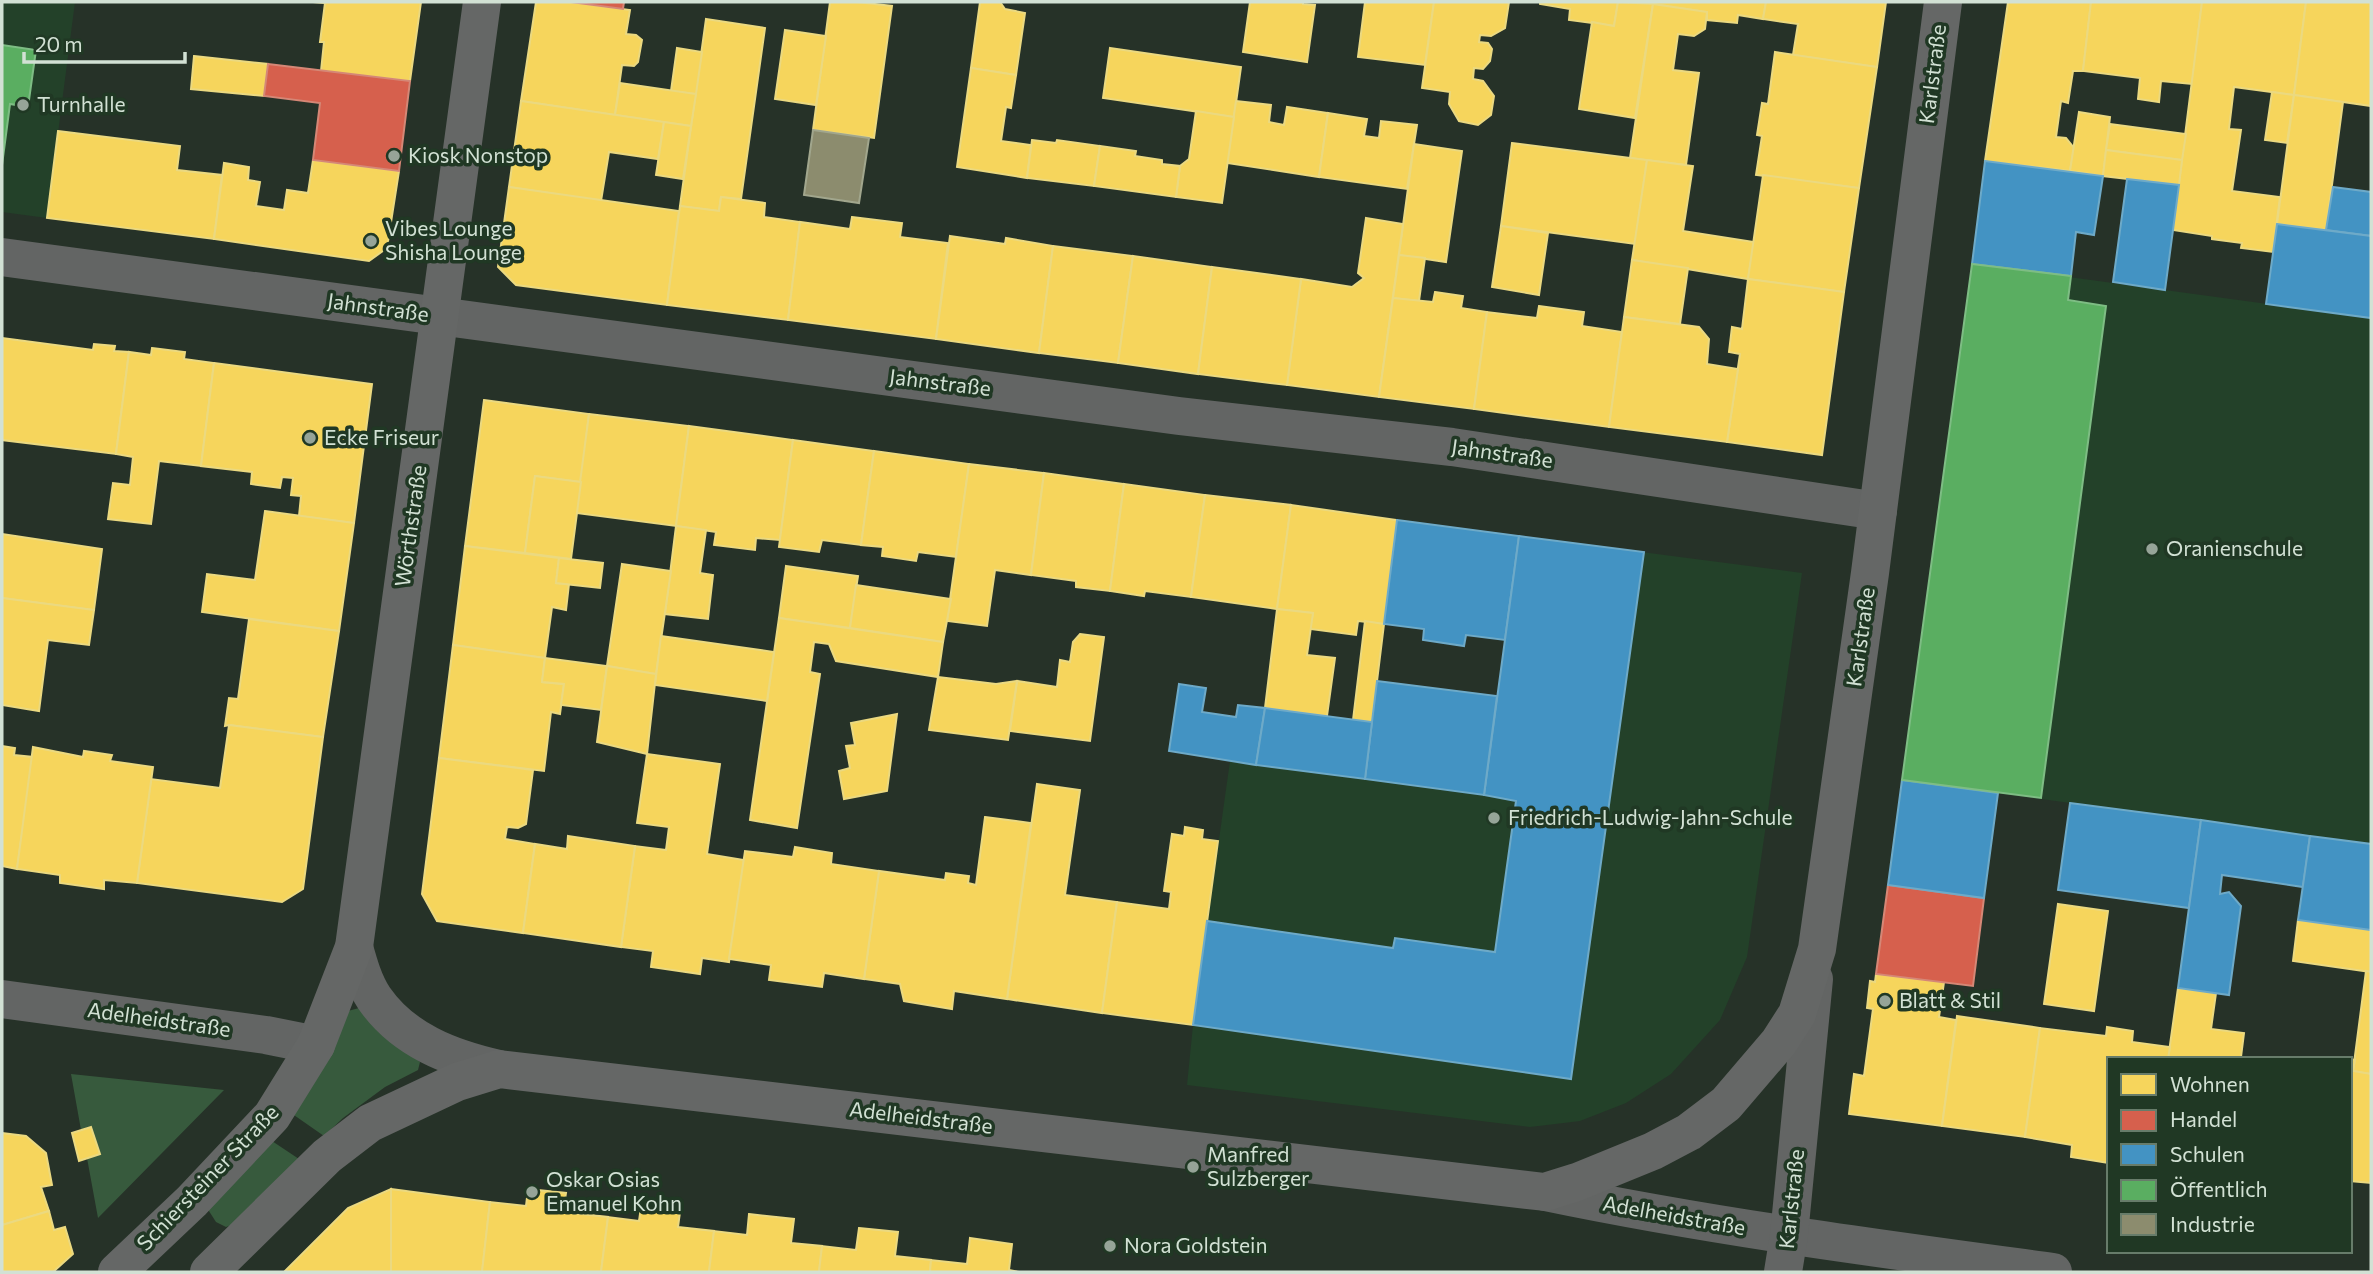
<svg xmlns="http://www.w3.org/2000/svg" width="2373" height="1274" font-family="Commissioner,sans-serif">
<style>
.built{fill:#234129}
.green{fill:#375a3d}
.homes{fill:#f6d55c;stroke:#ebd980;stroke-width:2}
.shops{fill:#d6604d;stroke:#d58776;stroke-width:2}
.schools{fill:#4393c3;stroke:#6eaac8;stroke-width:2}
.public{fill:#5aae61;stroke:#7ebd84;stroke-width:2}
.industry{fill:#8c8c6e;stroke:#a1a68d;stroke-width:2}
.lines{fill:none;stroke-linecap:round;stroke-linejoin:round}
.street{stroke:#636564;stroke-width:38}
.secondary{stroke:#656766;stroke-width:38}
.poi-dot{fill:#96a498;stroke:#203824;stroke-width:2.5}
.labels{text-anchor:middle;stroke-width:7;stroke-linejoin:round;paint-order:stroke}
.street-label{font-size:21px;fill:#d2e1d4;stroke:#203824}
.poi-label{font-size:21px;fill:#d2e1d4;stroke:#203824;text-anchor:start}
</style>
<rect width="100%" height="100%" fill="#263228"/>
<!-- built -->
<g class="built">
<path d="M2,2H75L47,218L2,212Z"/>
<path d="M1972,264L2371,318V844L1902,780Z"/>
<path d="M1519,536L1802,573L1747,957L1720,1020L1671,1074L1626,1103L1580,1121L1530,1127L1187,1085L1193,1025L1230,761L1484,794Z"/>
</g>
<!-- green -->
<g class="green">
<path d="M359,1008L420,1062L418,1070L385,1087L343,1118L324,1136L291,1113L348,1011Z"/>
<path d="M71,1074L224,1090L98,1218L87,1158L100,1153L91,1127L81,1130Z"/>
<path d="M269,1139L299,1159L234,1224L226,1227L216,1222L207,1208Z"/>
</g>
<!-- homes -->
<g class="homes">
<path d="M313,2H421L410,81L321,71L324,42H320L325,3Z"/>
<path d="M536,2H571L630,10L626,34L636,35L642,40L638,62L634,66L622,65L615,115L521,101Z"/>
<path d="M830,2H857L892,6L874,138L813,130Z"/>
<path d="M980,2H1000L1005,9L1025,13L1016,75L971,68Z"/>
<path d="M1250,2H1303V4L1315,5L1307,62L1243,52Z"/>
<path d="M1365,2H1434L1425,65L1358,57Z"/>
<path d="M1434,2H1509L1505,28L1491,36L1480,35L1479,42L1488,43L1492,49L1490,61L1483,69L1474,68L1473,79L1483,81L1494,96L1491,115L1478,125L1459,121L1449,104L1450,92L1422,88Z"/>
<path d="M1540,2H1618L1614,26L1569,20L1570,9L1540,4Z"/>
<path d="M1618,2L1653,4L1635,118L1579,109L1592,22L1614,26Z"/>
<path d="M1653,2H1766L1763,19L1738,15L1737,23L1707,20V12L1653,4Z"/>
<path d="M1766,2H1886L1877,67L1793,55L1798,24L1763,19Z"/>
<path d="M2008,2H2091L2083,71H2073L2068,103L2061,101L2056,137L2066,138L2074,148L2070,171L1985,161Z"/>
<path d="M2091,2H2202L2192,84L2161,81L2159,102L2138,99L2140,78L2083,71Z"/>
<path d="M2202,2H2306L2294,95L2234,87L2229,129L2241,130L2232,191L2280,197L2273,252L2241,248L2242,243L2212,239V236L2173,230Z"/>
<path d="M2306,2H2371V106L2294,95Z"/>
<path d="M1653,4L1707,12L1705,29L1694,36L1678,34L1673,70L1699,73L1686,165L1630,158Z"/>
<path d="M706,19L765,28L741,199L721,197L719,211L680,206Z"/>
<path d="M785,30L826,36L816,105L775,99Z"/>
<path d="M677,48L702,52L696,94L671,91Z"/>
<path d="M1110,48L1241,67L1234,117L1103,98Z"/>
<path d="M1775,52L1877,67L1859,188L1756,175L1762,136L1757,135L1762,103L1768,104Z"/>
<path d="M194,56L268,64L264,96L191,89Z"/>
<path d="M971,68L1016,75L1011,108L1006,107L1001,141L1031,145L1027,178L957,167Z"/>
<path d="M620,83L696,94L691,126L615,115Z"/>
<path d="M2272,92L2294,95L2287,143L2265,140Z"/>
<path d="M2294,95L2343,102L2326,230L2277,224Z"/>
<path d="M521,101L664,122L658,159L609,152L601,201L509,187Z"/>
<path d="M1236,101L1271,105L1269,122L1284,125L1287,107L1328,113L1319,177L1227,163Z"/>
<path d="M1196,111L1234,117L1222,203L1176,197L1180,166L1189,159Z"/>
<path d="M2079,112L2110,117L2103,176L2070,171Z"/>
<path d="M1328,113L1367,119L1364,136L1379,138L1381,121L1417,125L1407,189L1319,177Z"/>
<path d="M664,122L691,126L683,179L656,175Z"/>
<path d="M2110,124L2186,134L2182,160L2106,150Z"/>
<path d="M58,131L180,146L177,170L222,175L214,239L47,218Z"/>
<path d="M1032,140L1056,143L1057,140L1100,146L1094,186L1027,178Z"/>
<path d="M1512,143L1647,160L1635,244L1501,226Z"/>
<path d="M1414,144L1462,151L1446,262L1399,255Z"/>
<path d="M1100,146L1136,151L1135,156L1162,160V164L1180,166L1176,197L1094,186Z"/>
<path d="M2106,150L2182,160L2179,185L2103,176Z"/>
<path d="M313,160L399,171L387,248L369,261L214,239L224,163L249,167L248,180L260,182L256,206L284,210L287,190L308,193Z"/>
<path d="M1647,160L1693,166L1683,231L1754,242L1748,279L1632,260Z"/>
<path d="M1763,175L1859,188L1844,292L1748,279Z"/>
<path d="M509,187L679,211L667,305L516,285L498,267Z"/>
<path d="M721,197L765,203L764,217L800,222L788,320L667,305L680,206L719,211Z"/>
<path d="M852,217L902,223L900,237L948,243L936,339L788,320L800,222L850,229Z"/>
<path d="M1366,218L1403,224L1379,397L1287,385L1301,279L1352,287L1364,278L1358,273Z"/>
<path d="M1501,226L1548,233L1539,295L1492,287Z"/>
<path d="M950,236L1005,244L1006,238L1053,246L1039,353L936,339Z"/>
<path d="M1053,246L1133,256L1118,363L1039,353Z"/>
<path d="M1399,255L1425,258L1419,301L1393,298Z"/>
<path d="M1133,256L1212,267L1198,374L1118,363Z"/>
<path d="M1632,260L1688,268L1680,324L1624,317Z"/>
<path d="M1212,267L1301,279L1287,385L1198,374Z"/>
<path d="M1748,279L1844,292L1822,455L1727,442L1740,354L1729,352L1732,327L1742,329Z"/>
<path d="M1435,292L1463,296L1461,308L1487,312L1474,409L1379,397L1393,298L1433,302Z"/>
<path d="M1539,306L1584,312L1582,326L1622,332L1609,427L1474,409L1487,312L1537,318Z"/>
<path d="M1624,317L1699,327L1709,339L1707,364L1738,369L1727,442L1609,427Z"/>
<path d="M2,338L93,350L94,344L115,346L114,351L129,352L116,454L2,440Z"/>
<path d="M152,348L185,352L184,359L214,363L201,466L159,461L151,524L108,519L113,483L130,485L133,457L116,454L129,352L151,355Z"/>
<path d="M214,363L372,384L354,523L299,516L301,496L291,495L293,478L282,477L280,488L251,484L252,472L201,466Z"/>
<path d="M484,400L589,414L581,482L535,476L525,553L465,546Z"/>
<path d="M589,414L689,426L676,526L576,513Z"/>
<path d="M689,426L793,440L780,540L756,538L755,550L714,545L716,532L676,526Z"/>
<path d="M793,440L874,451L861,545L822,540L819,552L779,547Z"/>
<path d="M874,451L969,464L956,557L918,552L916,561L882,556L883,547L861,545Z"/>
<path d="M969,464L1044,473L1031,575L995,570L987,626L947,621Z"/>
<path d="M1044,473L1124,484L1110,591L1076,587V581L1031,575Z"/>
<path d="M535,476L581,482L571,559L525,553Z"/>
<path d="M1124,484L1205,495L1191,597L1145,591L1144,596L1110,591Z"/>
<path d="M1205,495L1291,505L1277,609L1191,597Z"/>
<path d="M1291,505L1397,520L1384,624L1358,621L1356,635L1310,629L1313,613L1277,609Z"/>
<path d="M265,511L354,523L339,631L202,612L207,574L255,580Z"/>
<path d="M676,526L706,530L700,573L713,575L708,619L665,614Z"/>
<path d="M2,534L102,549L94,610L2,598Z"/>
<path d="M465,546L559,558L556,583L569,584L566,610L552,607L545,658L453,645Z"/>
<path d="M559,558L603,563L600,588L556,583Z"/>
<path d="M622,564L671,571L656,674L607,666Z"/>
<path d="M786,566L858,576L850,628L779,618Z"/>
<path d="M856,585L951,599L943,642L850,628Z"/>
<path d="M2,598L94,610L89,645L48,640L39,711L2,705Z"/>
<path d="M1277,609L1313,613L1307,655L1335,658L1327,716L1265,708Z"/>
<path d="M779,618L943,642L938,677L836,661L829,644L814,642L810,672L820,674L797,828L750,820Z"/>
<path d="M249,619L339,631L323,737L229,725L225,726L229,698L238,699Z"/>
<path d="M1365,621L1384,624L1372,722L1353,720Z"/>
<path d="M1080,634L1104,637L1090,741L1010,731L1017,681L1057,687L1060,660L1070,662L1073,642Z"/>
<path d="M661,636L774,652L767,701L655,685Z"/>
<path d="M453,645L545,658L542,682L564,684L560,714L551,712L544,771L439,758Z"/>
<path d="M545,658L607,666L601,710L561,705L564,684L542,682Z"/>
<path d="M607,666L656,674L647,754L597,742Z"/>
<path d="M938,677L996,684L1017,681L1008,740L929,730Z"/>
<path d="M897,714L887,791L844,799L839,771L850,768L846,746L855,745L851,723Z"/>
<path d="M229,725L323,737L303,889L282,902L137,883L151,779L220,788Z"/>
<path d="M2,746L15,748L14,755L33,757L17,869L2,866Z"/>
<path d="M33,747L83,757L84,751L112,755L110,761L153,767L137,883L104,880V889L60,883V875L17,869Z"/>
<path d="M647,754L720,764L707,854L744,860L729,962L702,958L700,974L651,967L653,951L621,947L635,846L666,850L669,827L637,823Z"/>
<path d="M439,758L533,770L526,824L518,828L507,827L505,839L535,844L523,933L437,921L422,894Z"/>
<path d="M1037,784L1080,790L1065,895L1117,902L1102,1013L1007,999Z"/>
<path d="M985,817L1031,823L1007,999L954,991L952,1009L904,1001L900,984L864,979L879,871L945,880L946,873L969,876L968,883L976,885Z"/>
<path d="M1185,827L1203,830L1202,839L1218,841L1193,1025L1102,1013L1117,902L1169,909L1171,892L1164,891L1172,834L1184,836Z"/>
<path d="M568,836L635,846L621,947L523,933L535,844L567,849Z"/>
<path d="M795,847L832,853L831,864L879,871L864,979L824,973L822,987L769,980L771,965L729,959L745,851L793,857Z"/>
<path d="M2058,904L2108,911L2094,1011L2044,1004Z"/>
<path d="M2298,920L2371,930V972L2293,961Z"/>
<path d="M2366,971L2371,972V1074L2353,1071Z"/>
<path d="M1876,974L1944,982L1939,1017L1956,1020L1942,1126L1849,1114L1854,1074L1864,1076L1873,1009L1867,1008L1870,981L1875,982Z"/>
<path d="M2178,988L2216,993L2211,1029L2244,1033L2241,1057L2250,1059H2168Z"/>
<path d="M1957,1016L2040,1028L2025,1137L1942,1126Z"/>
<path d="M2107,1027L2133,1031L2132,1042L2170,1047L2168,1059H2109V1163L2071,1157L2072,1145L2025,1137L2040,1028L2106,1036Z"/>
<path d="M2350,1059L2355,1060L2353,1071L2371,1074V1183L2350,1181Z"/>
<path d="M91,1127L100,1154L79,1161L72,1133Z"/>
<path d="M2,1133L26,1136L46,1153L52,1185L41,1187L49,1211L2,1225Z"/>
<path d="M391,1189L490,1202L482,1272H391Z"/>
<path d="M391,1189V1272H284L348,1208Z"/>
<path d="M528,1189L566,1193L563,1212L608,1217L601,1272H482L490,1202L526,1206Z"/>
<path d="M641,1207L680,1212L678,1227L714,1231L709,1272H601L608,1217L639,1221Z"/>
<path d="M49,1211L54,1230L65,1227L73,1254L53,1272H2V1225Z"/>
<path d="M749,1214L794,1219L791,1243L822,1246L819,1272H709L714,1231L747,1235Z"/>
<path d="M859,1228L898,1232L895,1256L931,1260L930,1272H819L822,1246L856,1250Z"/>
<path d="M970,1238L1012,1244L1009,1270L1019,1272H930L931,1260L967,1264Z"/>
</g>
<!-- shops -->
<g class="shops">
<path d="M571,2H624L623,9Z"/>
<path d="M268,64L410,81L399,171L313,160L320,103L264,96Z"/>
<path d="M1888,885L1984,898L1973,986L1876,974Z"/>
</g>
<!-- schools -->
<g class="schools">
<path d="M1985,161L2103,176L2094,235L2076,232L2071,276L1972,264Z"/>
<path d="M2127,179L2179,185L2165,290L2113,282Z"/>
<path d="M2333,187L2371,192V236L2326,230Z"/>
<path d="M2277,224L2371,236V318L2266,304Z"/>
<path d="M1397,520L1519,536L1505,640L1466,635L1464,646L1423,640L1424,629L1384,624Z"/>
<path d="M1519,536L1644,552L1571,1079L1193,1025L1207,921L1393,948L1395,938L1495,952L1516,801L1484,795Z"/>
<path d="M1377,681L1497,696L1484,795L1365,779Z"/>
<path d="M1179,684L1206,688L1202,712L1236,717L1238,705L1265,708L1256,765L1169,751Z"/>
<path d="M1265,708L1372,722L1365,779L1256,765Z"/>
<path d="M1902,780L1998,793L1984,898L1888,885Z"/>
<path d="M2070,803L2201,820L2189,908L2058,890Z"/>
<path d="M2201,820L2310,836L2303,887L2222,875L2220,894L2229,892L2241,906L2229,995L2178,988Z"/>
<path d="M2310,836L2371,844V930L2298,920Z"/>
</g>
<!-- public -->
<g class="public">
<path d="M2,45L36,50L28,107L10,104L2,165Z"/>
<path d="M1972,264L2071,276L2068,300L2106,306L2041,798L1902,780Z"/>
</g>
<!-- industry -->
<path class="industry" d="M813,130L869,138L859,203L804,195Z"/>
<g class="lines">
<!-- street -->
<g class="street">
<path d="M2,257L1179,416L1452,447L1878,511"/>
<path d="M354,947C359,965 364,983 374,998C403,1040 450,1058 499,1069"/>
<path d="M2,999L266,1035L316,1045"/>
<path d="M1545,1192C1713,1227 1883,1249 2053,1272"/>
<path d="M1783,1272L1789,1235L1814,979"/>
</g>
<!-- secondary -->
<g class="secondary">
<path d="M117,1272L192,1201L272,1116L316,1045L354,947L482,2"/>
<path d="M209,1272L327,1156L370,1123L457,1082L499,1069L1545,1192L1577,1182L1653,1151L1689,1132L1726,1104L1779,1042L1797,1014L1817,949L1870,573L1943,2"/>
</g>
</g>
<!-- markers -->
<g class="poi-dot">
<circle cx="23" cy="105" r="7"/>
<circle cx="394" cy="156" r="7"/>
<circle cx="371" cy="241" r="7"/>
<circle cx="310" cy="438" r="7"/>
<circle cx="2152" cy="549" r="7"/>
<circle cx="1494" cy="818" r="7"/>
<circle cx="1885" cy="1001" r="7"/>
<circle cx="1193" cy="1167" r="7"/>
<circle cx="532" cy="1192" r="7"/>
<circle cx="1110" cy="1246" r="7"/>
</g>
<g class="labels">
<!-- street labels -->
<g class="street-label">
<text transform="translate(1933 74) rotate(-83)" y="7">Karlstraße</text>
<text transform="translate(378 308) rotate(8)" y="7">Jahnstraße</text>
<text transform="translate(940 383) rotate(7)" y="7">Jahnstraße</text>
<text transform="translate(1502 454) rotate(8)" y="7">Jahnstraße</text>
<text transform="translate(411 526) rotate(-82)" y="7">Wörthstraße</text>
<text transform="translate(1861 637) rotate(-82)" y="7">Karlstraße</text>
<text transform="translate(159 1020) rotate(8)" y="7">Adelheidstraße</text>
<text transform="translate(921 1118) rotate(7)" y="7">Adelheidstraße</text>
<text transform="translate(208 1178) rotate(-46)" y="7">Schiersteiner Straße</text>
<text transform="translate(1792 1199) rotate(-84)" y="7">Karlstraße</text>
<text transform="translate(1674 1216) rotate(10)" y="7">Adelheidstraße</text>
</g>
<!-- poi labels -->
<g class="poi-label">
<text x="37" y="112">Turnhalle</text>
<text x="408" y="163">Kiosk Nonstop</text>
<text x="385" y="236">Vibes Lounge<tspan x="385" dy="24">Shisha Lounge</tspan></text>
<text x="324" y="445">Ecke Friseur</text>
<text x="2166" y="556">Oranienschule</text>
<text x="1508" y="825">Friedrich-Ludwig-Jahn-Schule</text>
<text x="1899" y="1008">Blatt &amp; Stil</text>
<text x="1207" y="1162">Manfred<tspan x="1207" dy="24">Sulzberger</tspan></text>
<text x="546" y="1187">Oskar Osias<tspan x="546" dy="24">Emanuel Kohn</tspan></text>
<text x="1124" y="1253">Nora Goldstein</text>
</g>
</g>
<!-- border -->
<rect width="2373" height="1274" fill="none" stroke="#d2e1d4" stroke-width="7"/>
<!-- legend -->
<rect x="2107" y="1057" width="245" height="196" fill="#203824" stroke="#677c6a" stroke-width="2"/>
<rect x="2121" y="1074" width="35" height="21" fill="#f6d55c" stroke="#677c6a" stroke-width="2"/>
<text x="2170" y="1092" font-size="21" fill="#d2e1d4">Wohnen</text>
<rect x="2121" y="1110" width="35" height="21" fill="#d6604d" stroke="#677c6a" stroke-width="2"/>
<text x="2170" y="1127" font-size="21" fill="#d2e1d4">Handel</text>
<rect x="2121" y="1144" width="35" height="21" fill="#4393c3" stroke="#677c6a" stroke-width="2"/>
<text x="2170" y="1162" font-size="21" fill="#d2e1d4">Schulen</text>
<rect x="2121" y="1180" width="35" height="21" fill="#5aae61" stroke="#677c6a" stroke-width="2"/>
<text x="2170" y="1197" font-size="21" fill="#d2e1d4">Öffentlich</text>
<rect x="2121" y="1214" width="35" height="21" fill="#8c8c6e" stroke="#677c6a" stroke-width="2"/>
<text x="2170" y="1232" font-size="21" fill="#d2e1d4">Industrie</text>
<!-- scale -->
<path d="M24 52v10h161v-10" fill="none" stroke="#d2e1d4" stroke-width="3.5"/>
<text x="35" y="52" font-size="21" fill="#d2e1d4" stroke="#203824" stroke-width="5" paint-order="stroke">20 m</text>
</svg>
